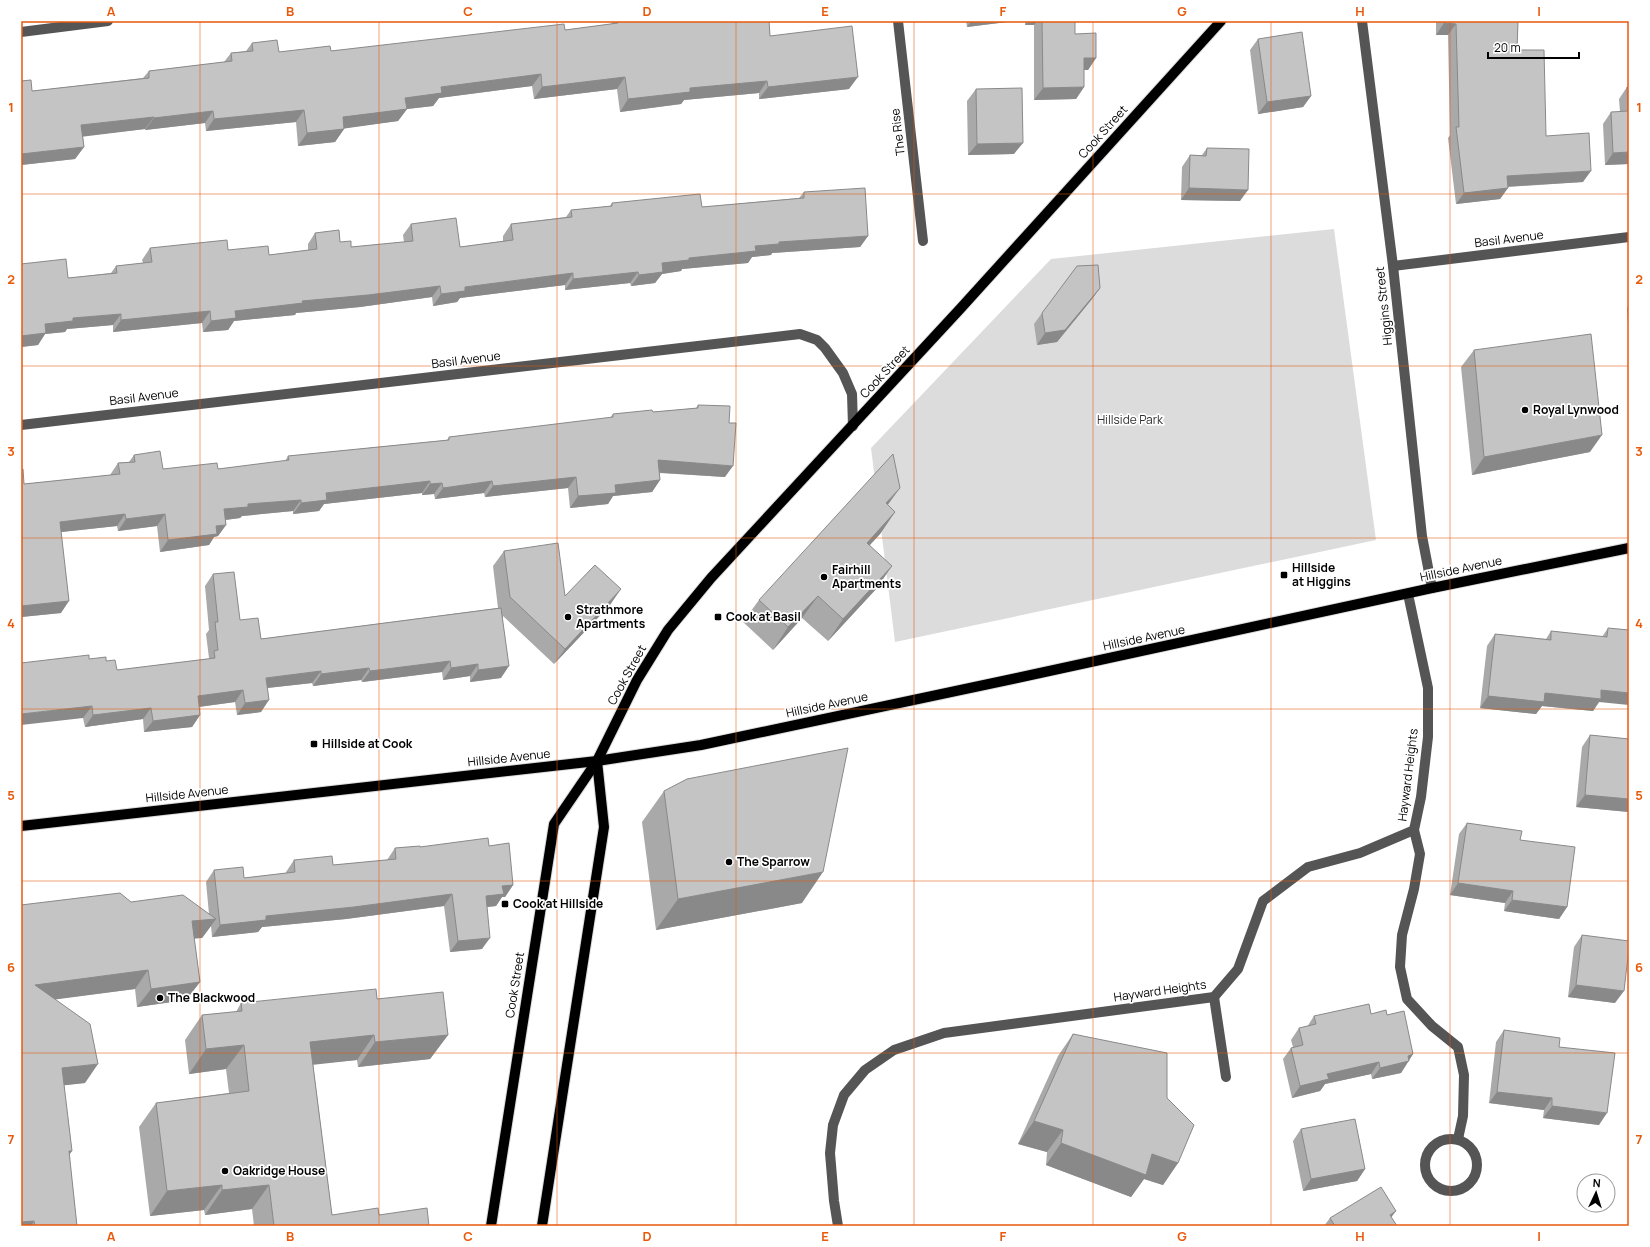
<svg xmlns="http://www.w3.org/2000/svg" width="1650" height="1247" font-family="Manrope,sans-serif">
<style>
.green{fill:#dcdcdc}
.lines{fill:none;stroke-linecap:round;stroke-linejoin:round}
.major-casing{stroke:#dbdbdb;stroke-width:12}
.minor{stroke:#555;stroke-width:10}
.major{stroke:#000;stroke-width:10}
.wall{fill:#a9a9a9}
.shaded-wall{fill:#898989}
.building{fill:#c4c4c4;stroke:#898989}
.grid{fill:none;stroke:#e8590c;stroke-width:1;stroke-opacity:0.55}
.poi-dot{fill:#000;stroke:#fff;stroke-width:1.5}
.labels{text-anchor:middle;stroke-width:3.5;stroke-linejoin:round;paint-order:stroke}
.street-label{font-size:12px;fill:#000;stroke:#fff}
.poi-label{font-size:12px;font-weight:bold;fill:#000;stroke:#fff;text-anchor:start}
.park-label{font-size:12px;fill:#333;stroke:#fff}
.neatline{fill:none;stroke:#e8590c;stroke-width:1.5}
.grid-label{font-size:13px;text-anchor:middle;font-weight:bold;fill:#e8590c}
</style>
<rect width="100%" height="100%" fill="#fff"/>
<!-- green -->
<path class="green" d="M1334,229L1376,540L895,642L871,448L1051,259Z"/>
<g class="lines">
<defs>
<g id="major">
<path d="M21,826L597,761L701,745L1017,678L1432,588L1629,548"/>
<path d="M491,1226L554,824L597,761L637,680L668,630L711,578L960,309L1221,21"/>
<path d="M542,1226L604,827L597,761"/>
</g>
</defs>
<!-- major casing -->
<use href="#major" class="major-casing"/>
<!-- minor -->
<g class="minor">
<path d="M898,21L923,241"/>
<path d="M1362,21L1393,266L1422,536L1432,588"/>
<path d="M21,32L108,21"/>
<path d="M1393,266L1629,237"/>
<path d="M21,425L800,334L817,340L825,348L843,373L852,394L853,426"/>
<path d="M1408,594L1428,688V737L1421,797L1414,830L1420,854L1414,889L1402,935L1400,967L1407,999L1432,1026L1458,1047L1464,1075L1463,1116L1458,1139"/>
<path d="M1214,997L1226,1077"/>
<circle cx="1451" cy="1165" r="26"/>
<path d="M838,1226L834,1201L830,1153L833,1125L844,1095L865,1070L894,1050L944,1033L1214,997L1238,969L1263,901L1308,867L1360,853L1414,830"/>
</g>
<!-- major -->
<use href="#major" class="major"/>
</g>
<!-- wall -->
<g class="wall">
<path d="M613,21H769L770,36L849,89L759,99V93L684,100L681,104L620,112L617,89L534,99L532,86L439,98L433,106L407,109L398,121L344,128V129L335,142L298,146L296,122L206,131L205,123L145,130V129L83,136L84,147L75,159L21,165V81L32,91L143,78L149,71L224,62L231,53L246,51L252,43L279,52L331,51L565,30L611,24Z"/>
<path d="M966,21H1015L967,27Z"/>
<path d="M1025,21H1075V34L1096,58L1088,70H1084V87L1076,99L1034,100V25H1025Z"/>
<path d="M1436,21H1518L1517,50L1546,136L1583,182L1508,187L1500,199L1456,204L1448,138L1450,135L1448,35H1436Z"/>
<path d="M1258,39L1311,96L1303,107L1258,114L1250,50Z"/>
<path d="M1627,87H1629V164L1605,165L1603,124L1611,112H1620L1619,99Z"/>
<path d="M976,89L1014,154L968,155L967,101Z"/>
<path d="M1207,148L1240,201L1181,200L1182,167L1190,155H1202Z"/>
<path d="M804,192L868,236L860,247L772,253L771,255L752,257L748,263L682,269L681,271L662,274L655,283L631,286L630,283L565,290V285L460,298L457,302L433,306L432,297L360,307L296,313L295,315L234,321L228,330L203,332L202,323L113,332V325L67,329L65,332L45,334L38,345L21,347V264L68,278L111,273L116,266L143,263L142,260L150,248L228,250L269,255L308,250V244L315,233L340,242L351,247L404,242L403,235L411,224L460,247L503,241V236L511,224L566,217L571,210L610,206L612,203L702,207L799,198Z"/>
<path d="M1100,288L1092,299L1057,342L1037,345L1034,324L1042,313Z"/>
<path d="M1629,305V340L1627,308Z"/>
<path d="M1474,350L1590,452L1472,475L1461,367Z"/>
<path d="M698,405L725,477L659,473L660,480L652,492L613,496L608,504L570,508L568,488L485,497L484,493L435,499L434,494L422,495V493L324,504L319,511L293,514V511L242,516L240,518L226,520V525L218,536L214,537L209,545L160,552L157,526L118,531L117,526L61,532V613L21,617V469L24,484L110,475L118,463L129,462L134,455L163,469H218L285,461L288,456L447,440L449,437L610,418L613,414L653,412L696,408Z"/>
<path d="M888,505L895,512L880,534L870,545L877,588L828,641L802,618L773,650L743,622L759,600Z"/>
<path d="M504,551L565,596L610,605L554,664L503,616L501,678L470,682V676L443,680L442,672L362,682L361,680L313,686L312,683L267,688L261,712L237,715L235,702L199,707L200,715L192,727L144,732L143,719L85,727L83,718L89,659L106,661L117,670L209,659V658L206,634L209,630L205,586L213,574L240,620L261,639L498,608L493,566Z"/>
<path d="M1608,628L1599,702L1593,711L1542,706L1536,714L1480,708L1487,646L1495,634L1546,639L1551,631L1602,637Z"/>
<path d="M1590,735L1629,739V812L1576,807L1582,747Z"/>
<path d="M664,791L802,903L656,930L642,822Z"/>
<path d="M1467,823L1520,840L1567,907L1559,919L1504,911L1505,903L1450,895L1459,834Z"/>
<path d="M489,846L513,885L505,897H502L496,906L487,907L482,949L450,952L444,906L346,919L262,927L258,932L212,937L211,926L202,938H194L200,982L186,1000L137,1007L135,989L55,999L85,1083L64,1085L69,1155L77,1226H21V905L131,902L209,914L206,882L214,870L244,878L286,873V872L294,860L333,865L387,860L395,848L420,847Z"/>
<path d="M1582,935L1615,1003L1568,997L1574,947Z"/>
<path d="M377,999L448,1035L430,1059L358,1067L357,1060L313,1064L332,1215H379L429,1226H254L252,1209L205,1215L204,1210L150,1216L139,1127L156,1103L229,1093L226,1069L189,1074L185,1040L202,1015L236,1012L241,1003Z"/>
<path d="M1371,1014L1387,1015L1413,1054L1401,1073L1372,1079L1371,1074L1325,1084L1320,1091L1292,1098L1283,1059L1291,1048L1293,1047L1291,1040L1299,1028L1307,1027L1314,1016Z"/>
<path d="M1504,1030L1559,1047L1599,1125L1543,1118L1544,1110L1489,1103L1496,1042Z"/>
<path d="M1073,1034L1167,1098L1178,1163L1163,1185L1144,1179L1131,1197L1046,1165L1047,1152L1018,1144L1058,1056Z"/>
<path d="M1301,1129L1365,1169L1357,1181L1303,1191L1293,1141Z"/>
<path d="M1391,1217L1397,1226H1324L1330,1218Z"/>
</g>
<!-- shaded-wall -->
<g class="shaded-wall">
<path d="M971,21H1015L967,27Z"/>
<path d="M1028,21H1037L1034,25H1025Z"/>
<path d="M1444,23L1456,24L1448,35H1436Z"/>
<path d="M1084,58H1096L1088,70H1076Z"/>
<path d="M541,74L532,86L439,98L433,106L407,109L398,121L334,130L343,117L441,87Z"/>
<path d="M625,77L617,89L534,99L542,87Z"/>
<path d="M858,77L849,89L759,99L768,87Z"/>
<path d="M767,81L759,93L684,100L681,104L620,112L628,99L690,88Z"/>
<path d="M1084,87L1076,99L1034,100L1043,88Z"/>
<path d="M1311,96L1303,107L1258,114L1267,102Z"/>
<path d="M304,110L296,122L206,131L214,119Z"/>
<path d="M213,111L205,123L145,130L154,118Z"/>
<path d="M154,117L145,129L72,138L81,125Z"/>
<path d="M344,129L335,142L298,146L307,133Z"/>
<path d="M1023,143L1014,154L968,155L977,144Z"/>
<path d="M84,147L75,159L21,165V154Z"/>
<path d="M1629,152V164L1605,165L1613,153Z"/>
<path d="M1591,171L1583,182L1499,187L1507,176Z"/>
<path d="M1189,188L1248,190L1240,201L1181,200Z"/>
<path d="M1508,188L1500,199L1456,204L1464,193Z"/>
<path d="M868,236L860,247L772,253L771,255L752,257L748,263L682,269L681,271L662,274L655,283L631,286L639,275L662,263L779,242Z"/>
<path d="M638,272L630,283L565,290L573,279Z"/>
<path d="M573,273L565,285L460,298L457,302L433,306L441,294L465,287Z"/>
<path d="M440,286L432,297L360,307L296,313L295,315L234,321L228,330L203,332L211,321L235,311L302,301Z"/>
<path d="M1100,288L1092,299L1057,342L1037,345L1045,333Z"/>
<path d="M210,311L202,323L113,332L121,320Z"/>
<path d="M121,314L113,325L67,329L65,332L45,334L38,345L21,347V336L45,324L73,318Z"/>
<path d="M1602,435L1590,452L1472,475L1484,457Z"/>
<path d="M658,460L733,466L725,477L650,472Z"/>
<path d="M576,477L568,488L485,497L493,486Z"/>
<path d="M660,480L652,492L613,496L608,504L570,508L578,496L615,485Z"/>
<path d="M430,481L422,493L324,504L319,511L293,514L301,503L326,493Z"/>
<path d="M492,481L484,493L435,499L443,488Z"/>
<path d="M442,483L434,494L422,495L430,484Z"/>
<path d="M900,488L884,510L886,503Z"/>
<path d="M301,500L293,511L242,516L240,518L216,521L224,509L248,504Z"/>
<path d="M895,512L880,534L851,565L867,543Z"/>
<path d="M125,514L117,526L52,533L60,522Z"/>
<path d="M165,514L157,526L118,531L126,519Z"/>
<path d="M226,525L218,536L214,537L209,545L160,552L168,540L216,526Z"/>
<path d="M892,566L877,588L828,641L843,619Z"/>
<path d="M621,589L610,605L554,664L565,649Z"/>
<path d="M818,596L802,618L773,650L788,627Z"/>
<path d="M69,601L61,613L21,617V606Z"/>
<path d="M450,661L442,672L362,682L370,671Z"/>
<path d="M478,664L470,676L443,680L451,668Z"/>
<path d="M509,666L501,678L470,682L478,670Z"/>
<path d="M369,668L361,680L313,686L321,674Z"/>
<path d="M321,671L312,683L258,689L266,678Z"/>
<path d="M243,690L235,702L190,708L198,696Z"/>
<path d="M1601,690L1629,693V705L1599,702L1593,711L1542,706L1536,714L1480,708L1488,696Z"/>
<path d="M269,700L261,712L237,715L245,703Z"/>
<path d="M92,706L83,718L21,725V714Z"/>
<path d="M151,708L143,719L85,727L93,715Z"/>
<path d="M200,715L192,727L144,732L153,721Z"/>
<path d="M1585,795L1629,799V812L1576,807Z"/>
<path d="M823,872L802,903L656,930L678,899Z"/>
<path d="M1458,883L1513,891L1505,903L1450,895Z"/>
<path d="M513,885L505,897H502L496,906L478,908L486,896L502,886Z"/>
<path d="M452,894L444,906L346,919L262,927L258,932L212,937L220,925L266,916Z"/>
<path d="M1512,900L1567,907L1559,919L1504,911Z"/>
<path d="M216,919L202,938L179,940L192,921Z"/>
<path d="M490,938L482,949L450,952L458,941Z"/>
<path d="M148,970L135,989L21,1004L35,985Z"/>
<path d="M200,982L186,1000L137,1007L151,989Z"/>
<path d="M1576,985L1624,991L1615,1003L1568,997Z"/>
<path d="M374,1035L357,1060L293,1067L310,1042Z"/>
<path d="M448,1035L430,1059L358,1067L375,1042Z"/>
<path d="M244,1045L226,1069L189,1074L206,1049Z"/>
<path d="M1413,1054L1401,1073L1372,1079L1380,1068L1408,1056Z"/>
<path d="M1379,1062L1371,1074L1325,1084L1320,1091L1292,1098L1300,1086L1327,1074Z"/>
<path d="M98,1064L85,1083L49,1087L62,1068Z"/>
<path d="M1497,1092L1552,1098L1544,1110L1489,1103Z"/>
<path d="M1552,1106L1607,1113L1599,1125L1543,1118Z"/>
<path d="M1034,1121L1063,1130L1047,1152L1018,1144Z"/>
<path d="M1061,1143L1152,1154L1178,1163L1163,1185L1144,1179L1131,1197L1046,1165Z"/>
<path d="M69,1151H72L59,1170Z"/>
<path d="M1365,1169L1357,1181L1303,1191L1311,1179Z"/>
<path d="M222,1185L204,1210L150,1216L167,1191Z"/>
<path d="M269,1185L252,1209L205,1215L222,1190Z"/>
<path d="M1396,1211L1387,1223L1390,1215Z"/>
<path d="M34,1221L31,1226H21V1222Z"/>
</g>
<!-- building -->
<g class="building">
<path d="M618,21H769L770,36L852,26L858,77L768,87L767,81L690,88V92L628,99L625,77L542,87L541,74L441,87L442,93L405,98L407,109L343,117L344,129L307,133L304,110L214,119L213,111L154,118V117L81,125L84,147L21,154V81L31,80L32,91L149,78V71L232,61L231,53L253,51L252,43L277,40L279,52L330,46L331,51L564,24L565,30L618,23Z"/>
<path d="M1042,21H1075V34L1096,33V58H1084V87L1043,88Z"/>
<path d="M1444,21H1518L1517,50H1544L1546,136L1589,133L1591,171L1507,176L1508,188L1464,193L1456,127H1459L1456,24L1444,23Z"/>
<path d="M1302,32L1311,96L1267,102L1258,39Z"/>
<path d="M1627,87H1629V152L1613,153L1611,112L1628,111Z"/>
<path d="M1022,88L1023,143L977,144L976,89Z"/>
<path d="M1207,148L1249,149L1248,190L1189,188L1190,155L1206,156Z"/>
<path d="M865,188L868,236L779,242V244L755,246L756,251L689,258V260L662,263L663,272L639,275L638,272L573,279V273L465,287V291L441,294L440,286L368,295L302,301L303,303L235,311L236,318L211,321L210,311L121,320V314L73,318V321L45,324L46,333L21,336V264L66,259L68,278L117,273L116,266L152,262L150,248L227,240L228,250L268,246L269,255L317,249L315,233L339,230L340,242L351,241V247L413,241L411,224L456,218L460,247L513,240L511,224L572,217L571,210L612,206V203L700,194L702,207L804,198V192Z"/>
<path d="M1098,265L1100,288L1065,330L1045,333L1042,313L1077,266Z"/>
<path d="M1591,334L1602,435L1484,457L1474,350Z"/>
<path d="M698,405L730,406L729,423H736L733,466L658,460L660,480L615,485L616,493L578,496L576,477L493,486L492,481L443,488L442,483L430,484V481L326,493L327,500L301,503V500L248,504V507L224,509L226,525L216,526L217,534L168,540L165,514L126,519L125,514L60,522L69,601L21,606V469H23L24,484L120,474L118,463L135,462L134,455L160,451L163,469L217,463L218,469L289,460L288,456L449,440V437L613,417V414L652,410L653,412L698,408Z"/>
<path d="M893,454L900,488L886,503L895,512L867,543L892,566L843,619L818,596L788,627L759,600Z"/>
<path d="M558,543L565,596L595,565L621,589L565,649L510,597L504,551Z"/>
<path d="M234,572L240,620L258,618L261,639L501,608L509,666L478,670V664L451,668L450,661L370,671L369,668L321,674V671L266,678L269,700L245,703L243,690L198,696L200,715L153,721L151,708L93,715L92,706L21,714V663L89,655V659L106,657V661L115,660L117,670L215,658L214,651L218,650L215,622H218L213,574Z"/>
<path d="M1608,628L1629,630V693L1601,690V699L1545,693L1544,702L1488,696L1495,634L1551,640V631L1607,637Z"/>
<path d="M1590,735L1629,739V799L1585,795Z"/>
<path d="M848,748L823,872L678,899L664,791L687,779Z"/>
<path d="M1467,823L1522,831L1520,840L1575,847L1567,907L1512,900L1513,891L1458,883Z"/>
<path d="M488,838L489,846L509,843L513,885L502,886L504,894L486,896L490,938L458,941L452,894L354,907L266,916V920L220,925L214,870L243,867L244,878L295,872L294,860L332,856L333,865L396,859L395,848L420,846V847Z"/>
<path d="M120,893L131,902L183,895L216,919L192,921L200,982L151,989L148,970L35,985L90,1024L98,1064L62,1068L72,1151H69L77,1226H35L34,1221L21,1222V905Z"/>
<path d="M1582,935L1629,941V948L1624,991L1576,985Z"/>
<path d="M376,989L377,999L443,992L448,1035L375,1042L374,1035L310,1042L332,1215L378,1208L379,1215L427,1208L429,1226H274L269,1185L222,1190V1185L167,1191L156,1103L249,1091L244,1045L206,1049L202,1015L242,1011L241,1003Z"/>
<path d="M1369,1004L1371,1014L1386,1010L1387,1015L1404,1011L1413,1054L1408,1056L1409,1061L1380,1068L1379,1062L1327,1074L1329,1079L1300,1086L1291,1048L1303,1045L1299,1028L1316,1024L1314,1016Z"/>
<path d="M1504,1030L1560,1038L1559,1047L1615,1053L1607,1113L1552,1106V1098L1497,1092Z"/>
<path d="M1073,1034L1167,1053V1098L1194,1125L1178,1163L1152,1154L1146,1175L1061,1143L1063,1130L1034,1121Z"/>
<path d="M1355,1119L1365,1169L1311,1179L1301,1129Z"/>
<path d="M1381,1187L1396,1211L1390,1215L1397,1226H1335L1330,1218Z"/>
</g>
<!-- grid -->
<path class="grid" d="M200,21V1226M379,21V1226M557,21V1226M736,21V1226M914,21V1226M1093,21V1226M1271,21V1226M1450,21V1226M21,194H1629M21,366H1629M21,538H1629M21,709H1629M21,881H1629M21,1053H1629"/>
<!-- markers -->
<g class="poi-dot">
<circle cx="1525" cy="410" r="4"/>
<rect x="1280" y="571" width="8" height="8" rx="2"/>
<circle cx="824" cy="577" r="4"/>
<circle cx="568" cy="617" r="4"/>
<rect x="714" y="613" width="8" height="8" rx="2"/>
<rect x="310" y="740" width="8" height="8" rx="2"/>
<circle cx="729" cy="862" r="4"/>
<rect x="501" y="900" width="8" height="8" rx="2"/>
<circle cx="160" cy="998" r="4"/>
<circle cx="225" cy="1171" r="4"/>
</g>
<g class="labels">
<!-- street labels -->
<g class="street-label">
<text transform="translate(898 132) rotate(-97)" y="4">The Rise</text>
<text transform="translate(1103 132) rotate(-48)" y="4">Cook Street</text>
<text transform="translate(1509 239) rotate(-7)" y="4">Basil Avenue</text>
<text transform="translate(1384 306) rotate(-96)" y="4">Higgins Street</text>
<text transform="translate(466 360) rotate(-7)" y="4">Basil Avenue</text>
<text transform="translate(885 372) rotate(-47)" y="4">Cook Street</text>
<text transform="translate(144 397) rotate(-7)" y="4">Basil Avenue</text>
<text transform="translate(1461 569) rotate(-12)" y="4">Hillside Avenue</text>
<text transform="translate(1144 638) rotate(-12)" y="4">Hillside Avenue</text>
<text transform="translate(627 675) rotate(-61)" y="4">Cook Street</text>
<text transform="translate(827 705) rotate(-12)" y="4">Hillside Avenue</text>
<text transform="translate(509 758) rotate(-6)" y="4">Hillside Avenue</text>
<text transform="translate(1408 775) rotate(-83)" y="4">Hayward Heights</text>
<text transform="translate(187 794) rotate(-6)" y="4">Hillside Avenue</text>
<text transform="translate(515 985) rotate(-81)" y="4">Cook Street</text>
<text transform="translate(1160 991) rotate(-8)" y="4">Hayward Heights</text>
</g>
<!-- poi labels -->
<g class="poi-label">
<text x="1533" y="414">Royal Lynwood</text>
<text x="1292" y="572">Hillside<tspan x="1292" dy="14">at Higgins</tspan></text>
<text x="832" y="574">Fairhill<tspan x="832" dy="14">Apartments</tspan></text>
<text x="576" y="614">Strathmore<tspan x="576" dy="14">Apartments</tspan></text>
<text x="726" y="621">Cook at Basil</text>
<text x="322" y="748">Hillside at Cook</text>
<text x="737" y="866">The Sparrow</text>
<text x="513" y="908">Cook at Hillside</text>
<text x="168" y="1002">The Blackwood</text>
<text x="233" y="1175">Oakridge House</text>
</g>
<!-- park labels -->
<g class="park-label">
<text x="1130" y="424">Hillside Park</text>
</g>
</g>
<!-- border -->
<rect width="1650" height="1247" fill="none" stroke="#ffffff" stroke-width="44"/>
<!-- north arrow -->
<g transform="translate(1596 1193) rotate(4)"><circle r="19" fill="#ffffff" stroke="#999999"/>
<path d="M0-3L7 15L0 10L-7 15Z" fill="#000000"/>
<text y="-6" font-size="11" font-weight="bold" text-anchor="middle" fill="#000000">N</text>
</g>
<!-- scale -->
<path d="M1488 52v6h91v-6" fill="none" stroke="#000000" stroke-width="2"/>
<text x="1494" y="52" font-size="12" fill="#000000" stroke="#ffffff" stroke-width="3" paint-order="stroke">20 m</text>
<rect x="22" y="22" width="1606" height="1203" class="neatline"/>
<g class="grid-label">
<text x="111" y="16">A</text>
<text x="290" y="16">B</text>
<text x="468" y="16">C</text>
<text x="647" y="16">D</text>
<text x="825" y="16">E</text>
<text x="1003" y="16">F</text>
<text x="1182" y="16">G</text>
<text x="1360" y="16">H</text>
<text x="1539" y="16">I</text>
<text x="11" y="112">1</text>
<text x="1639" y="112">1</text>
<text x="11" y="284">2</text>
<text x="1639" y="284">2</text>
<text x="11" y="456">3</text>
<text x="1639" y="456">3</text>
<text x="11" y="628">4</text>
<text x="1639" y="628">4</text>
<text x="11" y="800">5</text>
<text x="1639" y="800">5</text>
<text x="11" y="972">6</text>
<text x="1639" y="972">6</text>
<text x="11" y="1144">7</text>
<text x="1639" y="1144">7</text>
<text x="111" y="1241">A</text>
<text x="290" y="1241">B</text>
<text x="468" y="1241">C</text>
<text x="647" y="1241">D</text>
<text x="825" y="1241">E</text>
<text x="1003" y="1241">F</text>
<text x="1182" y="1241">G</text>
<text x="1360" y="1241">H</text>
<text x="1539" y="1241">I</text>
</g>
</svg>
